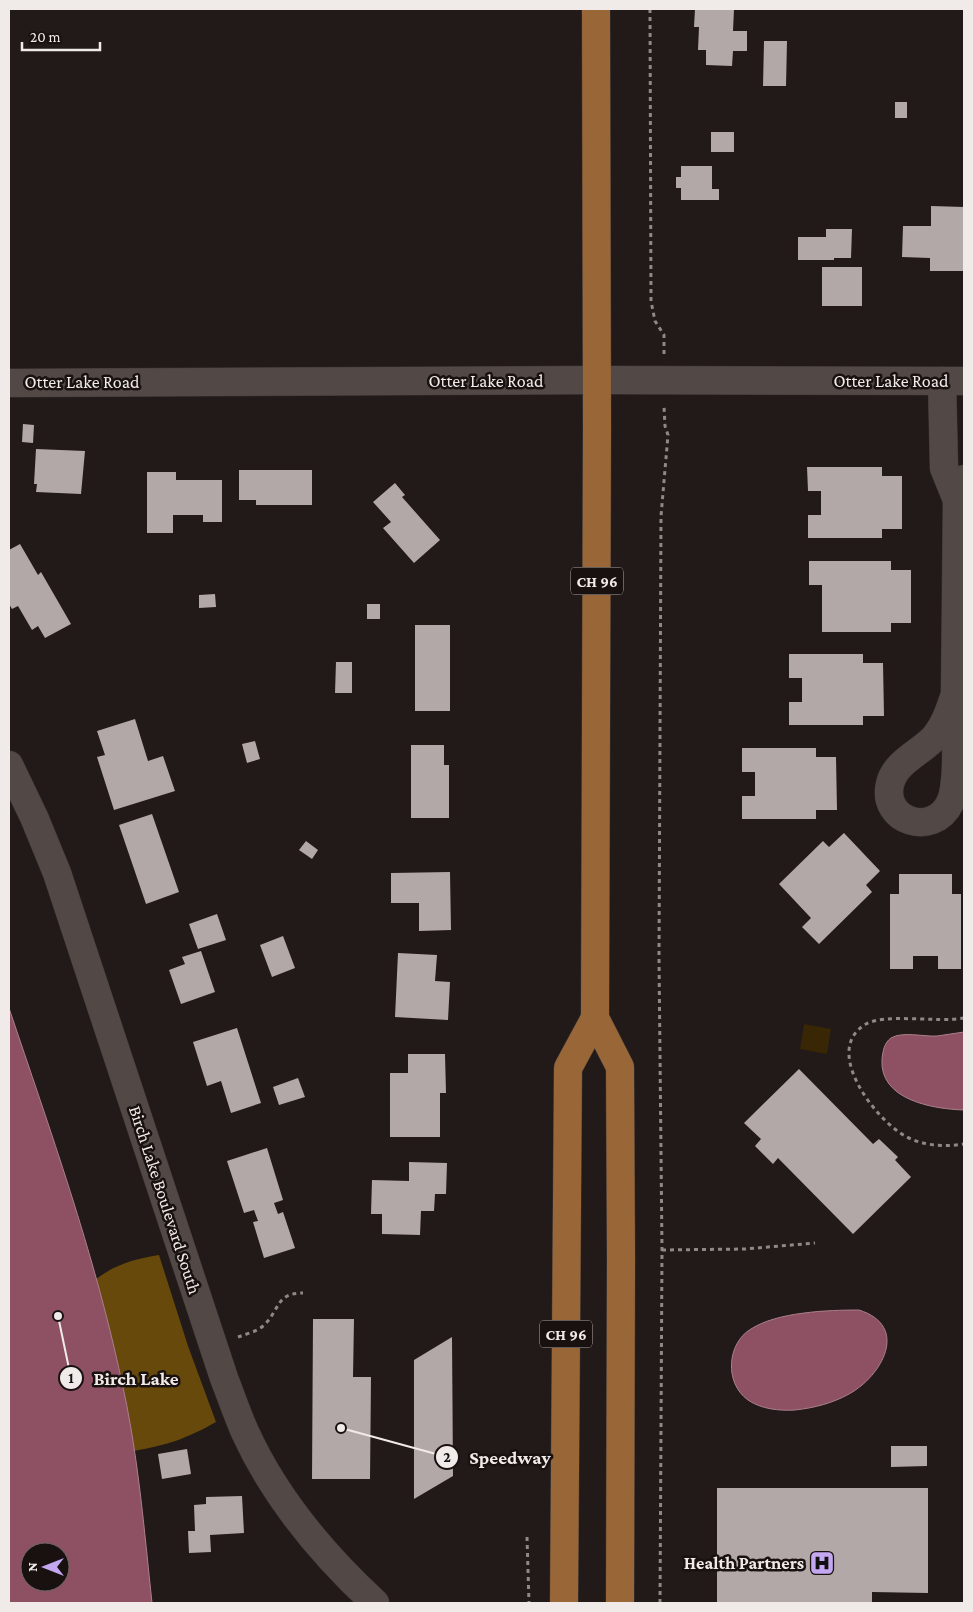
<svg xmlns="http://www.w3.org/2000/svg" width="973" height="1612" font-family="'Crimson Pro',serif">
<style>
.green{fill:#382604}
.forest{fill:#67490c}
.water{fill:#8d5163;stroke:#ab7f8b;fill-rule:evenodd}
.building{fill:#b3a8a8}
.lines{fill:none;stroke-linecap:round;stroke-linejoin:round}
.minor-casing{stroke:#3d3736;stroke-width:29}
.tertiary-casing{stroke:#3d3736;stroke-width:29}
.primary-casing{stroke:#3d3736;stroke-width:29}
.path{stroke:#8e8886;stroke-width:3;stroke-dasharray:4 4;stroke-linecap:butt}
.minor{stroke:#524946;stroke-width:28}
.tertiary{stroke:#524946;stroke-width:28}
.primary{stroke:#996638;stroke-width:28}
.labels{text-anchor:middle;stroke-width:5;stroke-linejoin:round;paint-order:stroke}
.shield{fill:#18110f;stroke:#afa9a8;stroke-width:1}
.shield-label{font-size:16px;font-weight:bold;fill:#f0eae9}
.street-label{font-size:18px;fill:#f0eae9;stroke:#18110f}
.poi-label{font-size:18px;font-weight:bold;fill:#f0eae9;stroke:#18110f;text-anchor:end}
.leader{fill:none;stroke:#f0eae9;stroke-width:2}
.callout-dot{fill:#f0eae9;stroke:#18110f;stroke-width:2}
.mark-label{font-size:15px;text-anchor:middle;font-weight:bold;fill:#111}
.callout-label{font-size:19px;text-anchor:middle;font-weight:bold;fill:#f0eae9;stroke:#18110f;stroke-width:5;stroke-linejoin:round;paint-order:stroke}
</style>
<rect width="100%" height="100%" fill="#211a18"/>
<!-- green -->
<path class="green" d="M804,1024L831,1029L827,1054L800,1049Z"/>
<!-- forest -->
<path class="forest" d="M159,1255L188,1346L216,1422C186,1439 167,1445 134,1451L122,1380L96,1279C116,1264 135,1259 159,1255Z"/>
<!-- water -->
<g class="water">
<path d="M9,1008C50,1130 94,1252 121,1378C138,1452 144,1528 152,1603H9ZM30,1552H60V1582H30Z"/>
<path d="M964,1032V1110C933,1109 879,1100 882,1059C883,1051 884,1043 891,1038C903,1031 924,1037 937,1036C946,1035 955,1033 964,1032Z"/>
<path d="M859,1310C910,1326 882,1376 849,1394C833,1403 814,1408 795,1410C779,1411 761,1409 748,1400C724,1383 727,1343 751,1329C777,1312 828,1310 859,1310Z"/>
</g>
<!-- building -->
<g class="building">
<path d="M695,9H734L733,31H747V51H733L732,66L706,65V50H698L699,27H694Z"/>
<path d="M764,41H787L786,86H763Z"/>
<rect x="895" y="102" width="12" height="16"/>
<rect x="711" y="132" width="23" height="20"/>
<path d="M681,166H712V189H719V200H681V188H676V177H681Z"/>
<path d="M931,206L964,207V271H930V258L902,257L903,226H931Z"/>
<path d="M826,229H852L851,258H834V260H798V237H826Z"/>
<rect x="822" y="267" width="40" height="39"/>
<path d="M23,424L34,425L33,443L22,442Z"/>
<path d="M36,449L85,451L81,494L36,492L37,484H34Z"/>
<path d="M807,467H882V476H902V529H882V538H808V515H821V491H808Z"/>
<path d="M239,470H312V505H256V500H239Z"/>
<path d="M147,472H176V480H222V522H203V515H173V533H147Z"/>
<path d="M395,483L405,495L402,497L440,540L414,563L383,528L391,522L373,502Z"/>
<path d="M20,544L38,575L41,572L71,624L45,638L38,626L32,630L18,606L12,609L9,604V550Z"/>
<path d="M809,561H891V570H911V623H891V632H822V585H809Z"/>
<path d="M215,594L216,607L199,608V595Z"/>
<rect x="367" y="604" width="13" height="15"/>
<rect x="415" y="625" width="35" height="86"/>
<path d="M789,654H863V663H883L884,716H863V725H789V702H802V678H789Z"/>
<path d="M336,662H352V693H335Z"/>
<path d="M135,719L148,761L163,756L175,791L114,810L97,757L105,755L97,731Z"/>
<path d="M255,741L260,759L247,763L242,744Z"/>
<path d="M411,745H444V765H449V818H411Z"/>
<path d="M742,748H816V757H836L837,810H816V819H742V796H755V772H742Z"/>
<path d="M152,814L179,892L146,904L119,825Z"/>
<path d="M844,833L880,871L866,885L872,892L819,944L802,927L811,918L779,884L823,841L829,847Z"/>
<path d="M306,841L318,850L312,859L299,850Z"/>
<path d="M450,872L451,930L419,931V903H391V873Z"/>
<path d="M899,874H952V894H961V969H938V956H913V969H890V894H899Z"/>
<path d="M217,914L226,940L198,949L189,924Z"/>
<path d="M283,936L295,968L272,977L260,945Z"/>
<path d="M201,951L215,992L181,1004L169,970L185,964L182,957Z"/>
<path d="M398,953L437,955L435,981L450,982L448,1020L395,1017Z"/>
<path d="M237,1028L261,1103L231,1113L221,1081L207,1086L193,1042Z"/>
<path d="M408,1054H445L446,1093H440V1137H390V1073H408Z"/>
<path d="M799,1069L873,1144L879,1139L898,1157L895,1160L911,1177L853,1234L778,1158L773,1164L755,1146L761,1139L744,1123Z"/>
<path d="M298,1078L305,1097L279,1105L273,1087Z"/>
<path d="M267,1148L283,1200L274,1203L278,1214L283,1212L295,1248L264,1258L253,1222L258,1221L254,1210L244,1213L227,1161Z"/>
<path d="M409,1162L447,1163L446,1194H435L434,1211H421L420,1235L382,1234V1214H371L372,1180L409,1181Z"/>
<path d="M313,1319H354L353,1377H371L370,1479H312Z"/>
<path d="M452,1337L453,1476L414,1499V1360Z"/>
<path d="M891,1446H927V1466L891,1467Z"/>
<path d="M187,1449L191,1474L162,1479L158,1454Z"/>
<path d="M717,1488H928V1593L872,1592V1603H717Z"/>
<path d="M242,1496L244,1533L210,1535L211,1552L189,1553L188,1531H195L194,1505L206,1504V1497Z"/>
</g>
<g class="lines">
<defs>
<g id="minor">
<path d="M942,381L944,468L957,500"/>
<path d="M955,694C955,720 960,782 950,803C933,838 881,821 890,784C895,762 920,753 934,738C945,725 950,709 955,694Z"/>
<path d="M955,694L957,500L964,479"/>
<path d="M9,765L34,817L57,873L224,1378C231,1396 237,1414 245,1432C275,1498 322,1554 375,1603"/>
</g>
<path id="tertiary" d="M9,383L597,380L964,381"/>
<g id="primary">
<path d="M596,9L597,426L595,1018L620,1067L621,1258L620,1603"/>
<path d="M564,1603L568,1068L595,1018"/>
</g>
</defs>
<!-- minor casing -->
<use href="#minor" class="minor-casing"/>
<!-- tertiary casing -->
<use href="#tertiary" class="tertiary-casing"/>
<!-- primary casing -->
<use href="#primary" class="primary-casing"/>
<!-- path -->
<g class="path">
<path d="M650,9L651,301L655,321L664,335V355"/>
<path d="M964,1018C938,1023 885,1013 866,1024C821,1050 876,1120 905,1136C923,1146 944,1147 964,1144"/>
<path d="M662,1250L745,1249L815,1243"/>
<path d="M238,1337C246,1334 256,1332 263,1326C280,1311 275,1293 303,1293"/>
<path d="M527,1537L529,1603"/>
<path d="M660,1603L662,1250L659,957L661,516L668,435L665,426L664,406"/>
</g>
<!-- minor -->
<use href="#minor" class="minor"/>
<!-- tertiary -->
<use href="#tertiary" class="tertiary"/>
<!-- primary -->
<use href="#primary" class="primary"/>
</g>
<!-- icons -->
<defs>
<symbol id="hospital-square" viewBox="-11 -11 22 22"><rect x="-9" y="-9" width="18" height="18" rx="4" fill="#c4a7f1" stroke="#18110f"/><path d="M-5-5h3v3.5h4V-5h3V5h-3V1.5h-4V5h-3Z" fill="#111"/></symbol>
</defs>
<g fill-rule="evenodd">
<use href="#hospital-square" x="808" y="1549" width="28" height="28"/>
</g>
<g class="labels">
<!-- shield labels -->
<g class="shield">
<rect x="571" y="567.5" width="52" height="27" rx="4"/>
<rect x="540" y="1320.5" width="52" height="27" rx="4"/>
</g>
<g class="shield-label">
<text x="597" y="587">CH 96</text>
<text x="566" y="1340">CH 96</text>
</g>
<!-- street labels -->
<g class="street-label">
<text x="486" y="387">Otter Lake Road</text>
<text x="891" y="387">Otter Lake Road</text>
<text x="82" y="388">Otter Lake Road</text>
<text transform="translate(165 1200) rotate(72)" y="6">Birch Lake Boulevard South</text>
</g>
<!-- poi labels -->
<g class="poi-label">
<text x="804" y="1569">Health Partners</text>
</g>
</g>
<!-- callouts -->
<path class="leader" d="M58 1316L71 1378M341 1428L447 1457"/>
<g class="callout-dot">
<circle cx="58" cy="1316" r="5"/>
<circle cx="341" cy="1428" r="5"/>
<circle cx="71" cy="1378" r="12"/>
<circle cx="447" cy="1457" r="12"/>
</g>
<g class="mark-label">
<text x="71" y="1383">1</text>
<text x="447" y="1462">2</text>
</g>
<g class="callout-label">
<text x="136" y="1385">Birch Lake</text>
<text x="510" y="1464">Speedway</text>
</g>
<!-- border -->
<rect width="973" height="1612" fill="none" stroke="#f0eae9" stroke-width="20"/>
<!-- north arrow -->
<g transform="translate(45 1567) rotate(270)"><circle r="24" fill="#18110f" stroke="#6e6866"/>
<path d="M0-4L9 19L0 12L-9 19Z" fill="#c4a7f1"/>
<text y="-8" font-size="14" font-weight="bold" text-anchor="middle" fill="#f0eae9">N</text>
</g>
<!-- scale -->
<path d="M22 42v8h78v-8" fill="none" stroke="#f0eae9" stroke-width="2.5"/>
<text x="30" y="42" font-size="15" fill="#f0eae9" stroke="#18110f" stroke-width="4" paint-order="stroke">20 m</text>
</svg>
